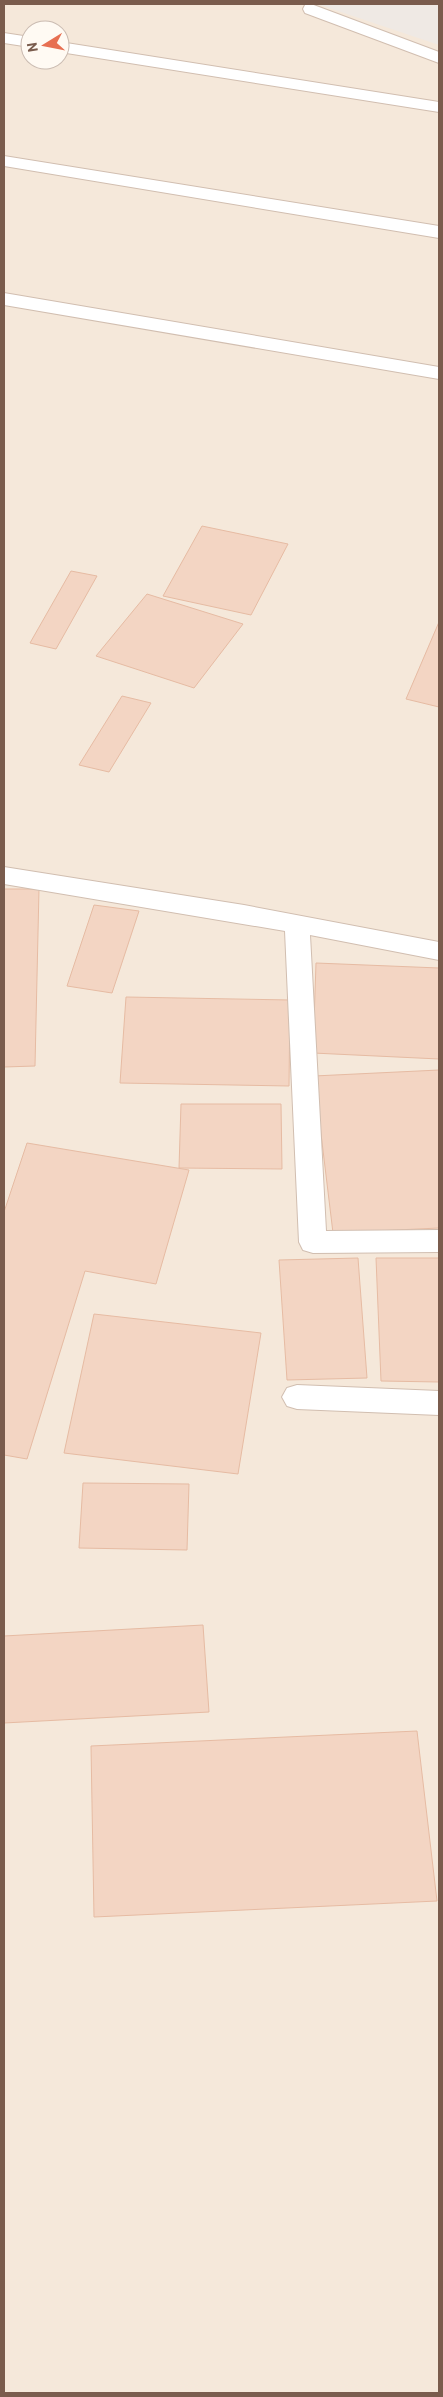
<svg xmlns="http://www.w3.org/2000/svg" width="443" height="2397" font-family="Barlow,sans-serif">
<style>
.residential{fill:#f5e8da;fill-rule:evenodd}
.industrial{fill:#efe9e4}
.building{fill:#f3d5c3;stroke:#e6bba3}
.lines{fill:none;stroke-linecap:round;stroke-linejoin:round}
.minor-casing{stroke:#d1beb0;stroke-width:2}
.minor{fill:#fff;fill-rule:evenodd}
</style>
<rect width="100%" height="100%" fill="#fdf6ec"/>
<!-- residential -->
<path class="residential" d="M4,4H439V2393H4ZM30,30H60V60H30Z"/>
<!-- industrial -->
<path class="industrial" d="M317,4H439V45Z"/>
<!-- building -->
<g class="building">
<path d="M202,526L288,544L251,615L163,596Z"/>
<path d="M71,571L97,576L56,649L30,643Z"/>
<path d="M147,594L243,624L194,688L96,656Z"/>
<path d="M439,622V707L406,699Z"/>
<path d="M122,696L151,703L109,772L79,765Z"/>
<path d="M4,889H39L35,1066L4,1067Z"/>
<path d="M94,905L139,911L112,993L67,986Z"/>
<path d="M316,963L439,968V1059L313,1053Z"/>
<path d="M126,997L290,1000L289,1086L120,1083Z"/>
<path d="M439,1070V1228L333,1233L314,1076Z"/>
<path d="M181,1104H281L282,1169L179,1168Z"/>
<path d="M27,1143L189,1170L156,1284L85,1271L27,1459L4,1455V1212Z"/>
<path d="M358,1258L367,1378L287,1380L279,1260Z"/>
<path d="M376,1258H439V1382L381,1381Z"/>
<path d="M94,1314L261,1333L238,1474L64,1453Z"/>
<path d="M83,1483L189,1484L187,1550L79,1548Z"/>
<path d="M203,1625L209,1712L4,1723V1636Z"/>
<path d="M417,1731L437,1901L94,1917L91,1746Z"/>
</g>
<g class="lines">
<defs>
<g id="minor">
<path d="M311,4L439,52V63L305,13L303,9L305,5Z"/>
<path d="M4,33L30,37V47L4,43Z"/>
<path d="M60,42L439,102V112L60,52Z"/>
<path d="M4,156L439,226V238L4,166Z"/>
<path d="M4,293L439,367V379L4,305Z"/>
<path d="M4,867L244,905L439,942V960L310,935L326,1231L439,1230V1252L313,1253L303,1250L299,1242L285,931L4,884Z"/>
<path d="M297,1385L439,1391V1415L297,1409L287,1406L282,1397L287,1388Z"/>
</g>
</defs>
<!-- minor casing -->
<use href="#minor" class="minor-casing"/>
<!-- minor -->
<use href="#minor" class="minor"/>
</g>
<!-- border -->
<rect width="443" height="2397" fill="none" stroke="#7a5c4d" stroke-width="10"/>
<!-- north arrow -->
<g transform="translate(45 45) rotate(260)"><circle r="24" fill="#fffaf3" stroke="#cabbb1"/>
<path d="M0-4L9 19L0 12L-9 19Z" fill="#e76f51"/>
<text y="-8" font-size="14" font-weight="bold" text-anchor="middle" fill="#7a5c4d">N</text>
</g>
</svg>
